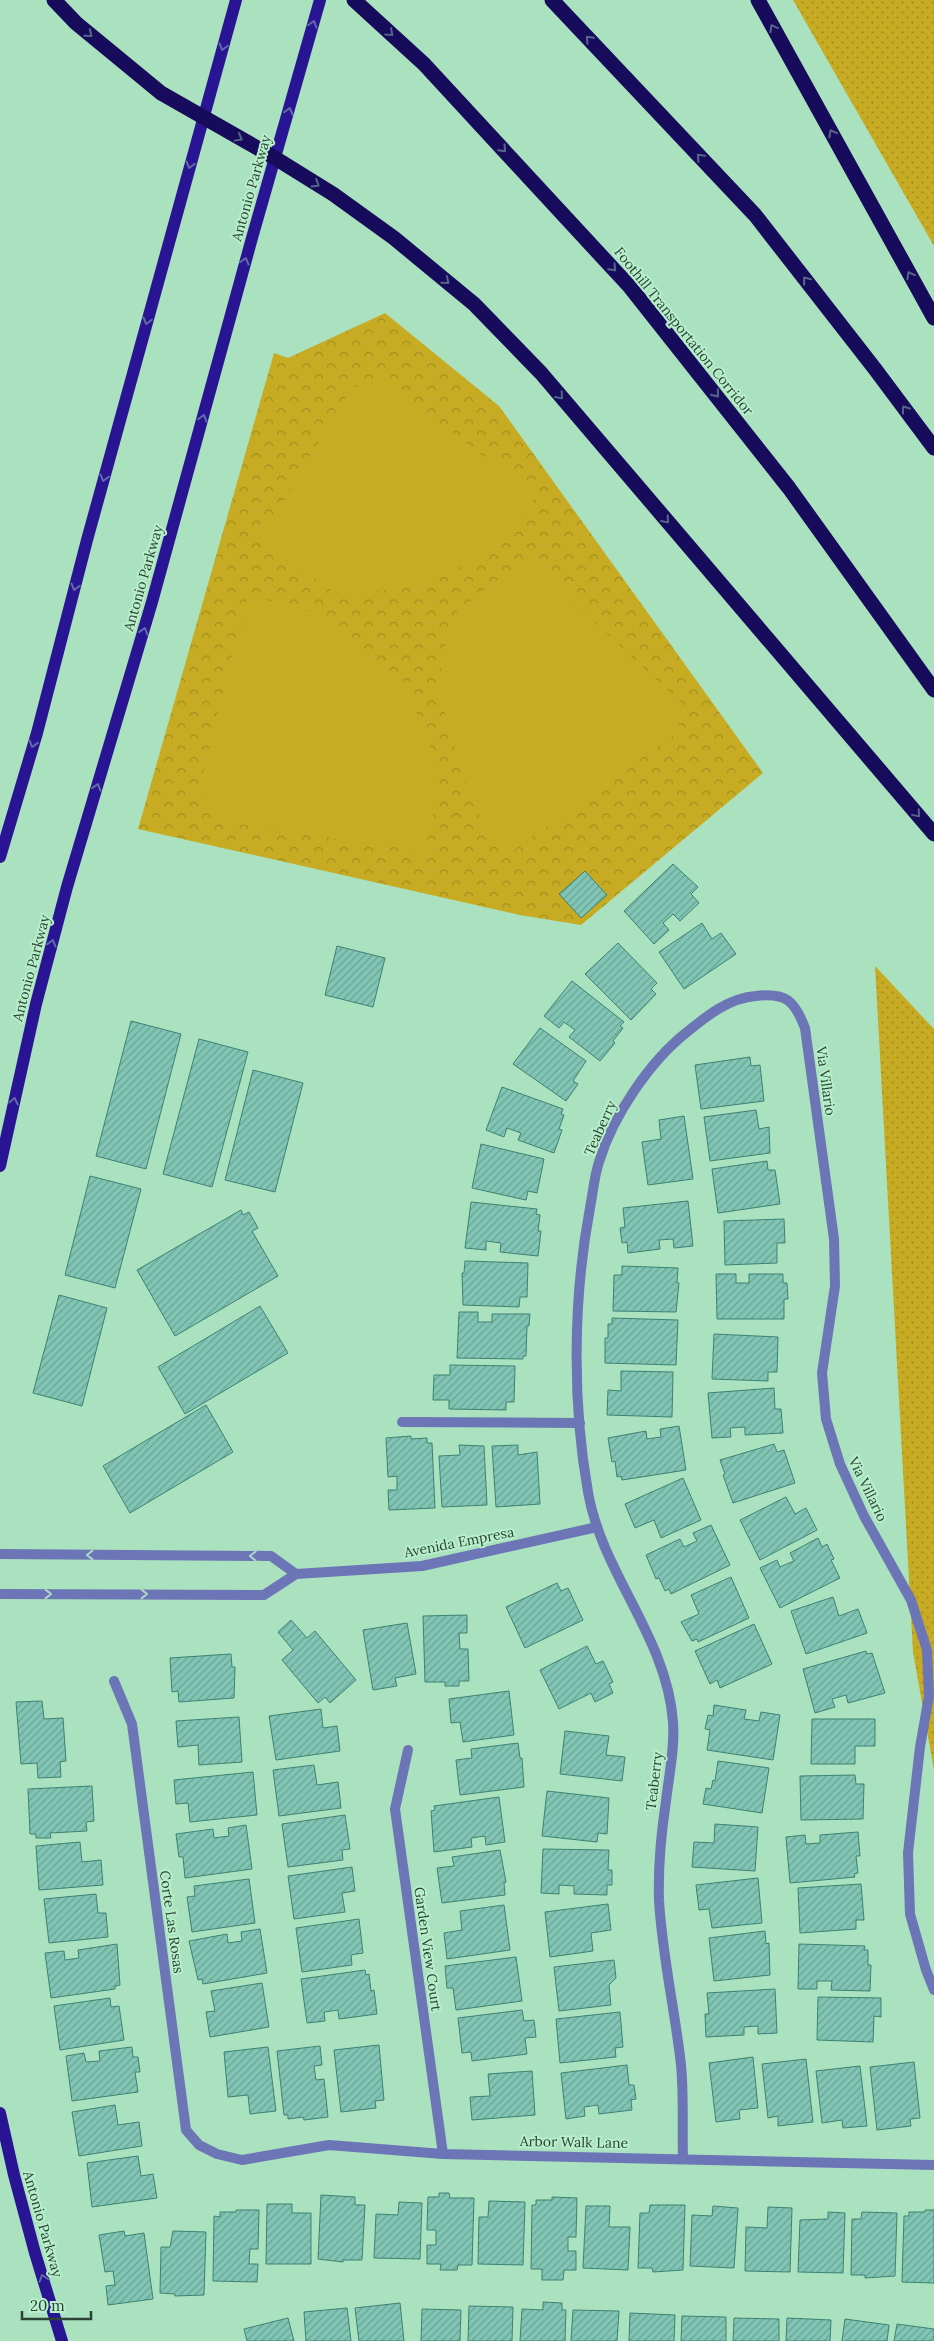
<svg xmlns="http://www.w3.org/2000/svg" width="934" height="2341" font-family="Lora,serif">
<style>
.grass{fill:url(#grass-dots)}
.park{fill:url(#park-crowns)}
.garden{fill:#c7ac23}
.building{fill:url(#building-hatch);stroke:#3d8272}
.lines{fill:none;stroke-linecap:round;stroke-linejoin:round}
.minor{stroke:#6c75b6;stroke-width:10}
.tertiary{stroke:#6c75b6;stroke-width:10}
.primary{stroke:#291593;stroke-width:12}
.motorway{stroke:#170b5c;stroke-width:15}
.oneway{stroke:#626ca9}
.oneway2{stroke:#576688}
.oneway3{stroke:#a8d7c7}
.labels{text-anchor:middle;stroke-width:4;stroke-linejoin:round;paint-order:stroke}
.street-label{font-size:14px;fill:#2c4234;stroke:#b7efcb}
</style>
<defs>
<pattern id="grass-dots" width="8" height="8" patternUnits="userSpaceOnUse" patternTransform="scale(1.25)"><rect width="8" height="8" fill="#c7ac23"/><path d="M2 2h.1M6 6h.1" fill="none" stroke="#a28e1f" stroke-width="1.8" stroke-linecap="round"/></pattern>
<pattern id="park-crowns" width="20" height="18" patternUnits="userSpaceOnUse" patternTransform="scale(1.25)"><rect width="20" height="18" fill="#c7ac23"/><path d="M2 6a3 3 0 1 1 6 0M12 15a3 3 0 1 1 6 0" fill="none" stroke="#a28e1f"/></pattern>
<pattern id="building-hatch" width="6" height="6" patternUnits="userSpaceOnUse" patternTransform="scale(1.25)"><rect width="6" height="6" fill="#81c6b5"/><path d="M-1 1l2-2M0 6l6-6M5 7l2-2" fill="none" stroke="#6aa294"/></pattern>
</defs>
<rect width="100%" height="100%" fill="#aae1be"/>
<!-- grass -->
<g class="grass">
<path d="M793,0H934V246Z"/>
<path d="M875,966L934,1029V1770L913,1652Z"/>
</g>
<!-- park -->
<path class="park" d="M385,313L499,406L763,773L581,925L520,915L138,829L274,353L288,358Z"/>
<!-- garden -->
<g class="garden">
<path d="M382,382L538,495L493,548L424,586L339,595L260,540L352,387Z"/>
<path d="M526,558L681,703L678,732L504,857L469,796L438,688L450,617Z"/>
<path d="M248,595L325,616L405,683L441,774L425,852L220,821L199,789Z"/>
</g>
<!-- building -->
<g class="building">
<path d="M673,864L698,887L691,894L699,903L680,921L673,914L663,923L669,930L654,944L624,911Z"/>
<path d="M585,871L607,895L581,918L559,894Z"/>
<path d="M702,923L712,939L721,933L736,954L684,989L659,952Z"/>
<path d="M618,943L657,983L651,989L656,994L631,1020L585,974Z"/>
<path d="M337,946L385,958L373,1007L325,995Z"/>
<path d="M572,981L624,1022L620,1026L623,1028L613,1041L615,1043L600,1061L569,1037L575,1030L564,1022L559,1028L544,1016Z"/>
<path d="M131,1021L181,1034L146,1169L96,1156Z"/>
<path d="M540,1028L586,1061L573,1081L578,1084L566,1101L513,1064Z"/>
<path d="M199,1039L248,1052L212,1187L163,1174Z"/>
<path d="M750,1057L751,1066L760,1065L764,1101L701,1109L695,1065Z"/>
<path d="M253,1070L303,1083L275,1192L225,1180Z"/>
<path d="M502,1087L563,1109L561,1114L564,1115L559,1129L562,1130L554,1153L518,1140L521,1133L507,1128L504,1137L486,1130Z"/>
<path d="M756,1110L759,1129L769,1127L770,1153L710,1161L704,1117Z"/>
<path d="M684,1116L693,1179L648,1185L642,1142L661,1139L659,1120Z"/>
<path d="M481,1144L544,1159L537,1193L528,1191L526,1200L472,1188Z"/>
<path d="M767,1161L768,1170H775L780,1204L718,1213L712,1169Z"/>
<path d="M90,1176L141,1189L115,1288L65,1275Z"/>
<path d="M688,1201L693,1246L674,1248L673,1239L659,1240L660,1249L628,1253L627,1242L622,1243L620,1228L625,1227L623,1208Z"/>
<path d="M471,1202L537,1209L536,1214L540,1215L538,1231H541L538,1256L500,1252L501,1243L486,1241V1250L465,1248Z"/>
<path d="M241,1210L243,1215L249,1212L258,1228L252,1231L278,1276L175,1336L137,1270Z"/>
<path d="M784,1219L785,1243H777V1263L725,1265L724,1221Z"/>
<path d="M465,1261L528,1263L527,1297H520L519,1307L463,1305L462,1273H464Z"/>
<path d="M622,1266L678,1268L677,1283H679L676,1312L613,1311L614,1275H622Z"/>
<path d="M716,1274H736V1283H749V1274H783V1283H787L788,1299H784V1319H717Z"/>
<path d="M59,1295L107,1308L82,1406L33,1393Z"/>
<path d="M260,1306L288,1353L185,1414L158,1367Z"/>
<path d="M459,1312H478V1322H492V1314H530L529,1326H527L526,1356H523V1359L457,1358Z"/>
<path d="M612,1318L678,1320L676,1365L605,1363V1338H608V1324H612Z"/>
<path d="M714,1334L778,1337L777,1372H768V1381L712,1379Z"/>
<path d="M450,1365L515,1366L514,1402H506V1410L449,1409V1400H433L434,1375H450Z"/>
<path d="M621,1371L673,1372L672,1417L607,1415L608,1390L621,1391Z"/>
<path d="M774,1388L775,1409H781L783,1433L745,1435V1427L730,1428L731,1437L712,1438L708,1393Z"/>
<path d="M206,1405L233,1452L130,1513L103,1466Z"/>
<path d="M679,1426L686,1470L622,1480L621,1476L617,1477L615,1461L612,1462L608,1438L646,1431L647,1439L661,1437L660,1429Z"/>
<path d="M411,1436V1439L427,1438V1443H432L435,1508L389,1510L388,1490H397V1476L388,1477L386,1438Z"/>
<path d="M774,1444L777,1452L784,1450L795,1483L733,1503L723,1475L725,1474L720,1460Z"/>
<path d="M459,1445L484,1446L487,1505L442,1507L439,1456L460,1455Z"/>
<path d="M518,1445V1455L537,1452L540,1504L496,1507L492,1446Z"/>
<path d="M683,1478L701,1520L661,1538L654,1520L635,1528L625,1504Z"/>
<path d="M786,1497L795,1514L806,1508L817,1530L760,1560L740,1520Z"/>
<path d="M711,1525L730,1565L671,1594L669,1589L665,1591L659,1578L656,1579L646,1555L680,1539L684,1547L697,1541L693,1533Z"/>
<path d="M818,1538L822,1547L827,1544L834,1559L831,1560L840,1578L780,1608L760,1568L777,1560L780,1567L794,1561L790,1553Z"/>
<path d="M731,1577L749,1618L698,1642L697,1639L692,1641L681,1622L699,1614L691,1595Z"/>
<path d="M557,1583L561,1591L568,1588L583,1620L525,1648L506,1607Z"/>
<path d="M833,1597L839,1616L858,1609L867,1633L806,1654L791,1611Z"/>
<path d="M467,1615V1633H459L460,1649H468L469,1681H459V1686H445V1682H425L423,1616Z"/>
<path d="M291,1620L307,1638L315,1631L356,1680L330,1703L325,1697L318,1703L282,1660L293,1650L278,1632Z"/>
<path d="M407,1623L416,1674L395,1678L397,1686L373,1690L363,1630Z"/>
<path d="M754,1624L772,1664L720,1688L717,1680L710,1684L695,1651Z"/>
<path d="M587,1646L596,1664L603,1661L613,1682L609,1684L613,1693L595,1702L591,1693L559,1709L540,1670Z"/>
<path d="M866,1651L867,1654L872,1653L885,1693L848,1703L846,1695L832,1699L835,1707L815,1713L803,1669Z"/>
<path d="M231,1654L232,1667H235L234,1698L179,1702L178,1691L172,1692L170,1658Z"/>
<path d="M509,1691L514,1735L463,1742L460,1722L451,1723L449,1699Z"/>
<path d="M42,1701L44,1719L63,1718L66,1761L60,1762L61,1777L38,1778L37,1763L21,1764L16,1702Z"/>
<path d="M714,1705L746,1710L744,1719L759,1721L761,1712L780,1715L773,1760L707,1750L710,1730L705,1729L708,1715L713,1716Z"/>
<path d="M321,1709L323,1728L337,1726L340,1751L276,1760L269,1716Z"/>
<path d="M239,1717L242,1762L199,1765L198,1745L178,1747L176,1721Z"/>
<path d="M812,1719H875V1746H855V1764H811Z"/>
<path d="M565,1731L609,1736L606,1755L625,1757L622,1781L560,1774Z"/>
<path d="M518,1743L520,1758H522L524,1787L460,1795L456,1760L472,1758L471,1749Z"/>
<path d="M718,1761L769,1768L762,1813L703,1804L706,1788L711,1789L713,1780L715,1781Z"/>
<path d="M314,1765L317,1785L338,1782L341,1808L279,1816L273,1770Z"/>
<path d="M253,1772L257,1815L190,1822L188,1803L176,1804L174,1780Z"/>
<path d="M855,1775L856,1784H864L863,1819L801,1820L800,1776Z"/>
<path d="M92,1786L94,1821L86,1822L87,1831L50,1833L51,1838H36V1834H30L28,1789Z"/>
<path d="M547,1791L609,1798L607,1834L598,1833L597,1842L542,1836Z"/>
<path d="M499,1797L505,1842L486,1845L485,1836L471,1838L472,1847L434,1852L431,1811L435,1810L434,1806Z"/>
<path d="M345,1815L350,1849L342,1850L343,1860L288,1867L282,1824Z"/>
<path d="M715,1824L758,1827L755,1871L692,1867L694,1842L714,1843Z"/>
<path d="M246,1825L252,1869L185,1878L183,1857H179L176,1834L213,1829L214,1838L229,1836L228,1828Z"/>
<path d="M858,1832L860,1856H856L858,1873L854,1874L855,1877L790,1883L786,1837L805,1835L806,1844L820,1843V1835Z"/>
<path d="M80,1842L82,1862L101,1860L103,1885L39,1890L36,1846Z"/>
<path d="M543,1849L609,1850L608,1870H612V1885H607V1895L574,1894V1886L559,1885V1894L541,1893Z"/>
<path d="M500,1850L506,1882L504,1883L505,1895L442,1903L437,1868L454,1866L452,1857Z"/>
<path d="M352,1867L355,1891L342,1893L345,1912L294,1919L288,1876Z"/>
<path d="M758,1878L762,1923L712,1928L709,1909L699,1910L696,1885Z"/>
<path d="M249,1879L255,1923L192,1932L187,1897L195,1896L194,1886Z"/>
<path d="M861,1884L864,1920H856V1929L800,1933L798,1888Z"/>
<path d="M96,1894L98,1913H106L108,1937L49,1943L44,1899Z"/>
<path d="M608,1904L611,1930L591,1933L593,1951L550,1957L545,1912Z"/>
<path d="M504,1905L510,1950L447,1959L444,1933L462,1930L460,1911Z"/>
<path d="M359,1919L363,1953L351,1955L352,1965L302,1972L296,1928Z"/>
<path d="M260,1929L267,1973L203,1984L202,1979L198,1980L189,1941L227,1934L228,1943L242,1941L241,1932Z"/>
<path d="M765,1931L766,1944L769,1943L770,1975L714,1981L709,1938Z"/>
<path d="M117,1944L120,1985L115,1986V1989L51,1998L45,1953L64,1951L65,1960L79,1958L78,1950Z"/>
<path d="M799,1944L865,1946L864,1950H868V1965H871L870,1991L831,1990L832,1981H817V1989H798Z"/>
<path d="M516,1957L522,2001L456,2010L453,1988H447L445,1966Z"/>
<path d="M614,1960L616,1978L609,1985L611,2005L559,2011L554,1967Z"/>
<path d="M365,1970L366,1975L369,1974L371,1991L374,1990L377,2014L339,2019L338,2010L324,2012L325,2021L307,2023L301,1979Z"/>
<path d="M262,1983L269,2027L210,2037L206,2012L215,2011L211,1991Z"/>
<path d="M775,1989L777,2033L758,2034V2026L744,2027V2035L706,2037L705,2014H709L707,1993Z"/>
<path d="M818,1997L881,1998V2017L874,2016L873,2042L817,2040Z"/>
<path d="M110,1998L111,2007L119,2006L124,2040L60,2050L54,2006Z"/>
<path d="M522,2010L524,2021L534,2020L536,2037L525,2038L527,2054L472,2061L471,2052L462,2053L458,2018Z"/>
<path d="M620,2012L623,2047L615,2048L616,2057L560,2063L556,2019Z"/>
<path d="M379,2045L384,2100L375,2101L376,2108L341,2112L334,2050Z"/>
<path d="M320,2046L322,2065L314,2066L316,2080L324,2079L328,2117L304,2120L303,2117L288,2119V2115H284L277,2051Z"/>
<path d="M132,2047L133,2057H138L140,2072H135L138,2092L72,2101L66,2056L84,2053L86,2062L100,2061L99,2051Z"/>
<path d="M268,2047L276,2111L250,2114L248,2095L228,2097L224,2052Z"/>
<path d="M753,2057L758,2108L739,2110L740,2119L716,2122L709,2063Z"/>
<path d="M806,2059L813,2122L778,2126V2116L768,2118L762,2064Z"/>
<path d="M914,2062L920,2118L910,2119L911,2126L877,2130L870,2067Z"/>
<path d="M627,2065L629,2085H634L636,2099L631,2100L632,2110L599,2114L598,2105L584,2107L585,2116L566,2119L561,2073Z"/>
<path d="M860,2066L867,2126L843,2128L842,2120L822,2123L816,2071Z"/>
<path d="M532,2071L535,2115L472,2120L470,2097L490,2096L488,2074Z"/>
<path d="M115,2105L118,2125L139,2122L142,2146L79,2156L72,2112Z"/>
<path d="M138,2156L141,2176L153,2174L157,2198L92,2207L87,2163Z"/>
<path d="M439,2193H449L450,2198H474L472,2265H458L457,2270H440L441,2264H427V2245H436V2230H427L428,2197H439Z"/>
<path d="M321,2195L355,2197V2205H365L362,2260H343V2262L318,2259Z"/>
<path d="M552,2197L577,2198L576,2237H568V2251H576V2270H564L563,2280H542V2269H531L532,2205H536V2200H552Z"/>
<path d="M489,2201L525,2202L523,2265L478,2264L479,2217H488Z"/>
<path d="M399,2202L422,2203L420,2259L374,2258L376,2214L398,2215Z"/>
<path d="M267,2204H292V2213H311V2264H266Z"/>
<path d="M650,2205H685L683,2270L653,2272L652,2268H638L640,2213H649Z"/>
<path d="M586,2206H610L609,2227H630L628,2270L583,2268Z"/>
<path d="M713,2206L738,2208L734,2268L690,2266L692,2215L712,2216Z"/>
<path d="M768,2207L792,2208L790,2272L745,2271L746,2227L767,2228Z"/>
<path d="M236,2210H259L258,2249H250L249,2264H258L257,2282L213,2281L214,2216L220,2217V2212H236Z"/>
<path d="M925,2210H934V2283L902,2282L904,2216H909V2212H925Z"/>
<path d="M828,2212L845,2213L843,2273L798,2272L800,2220L828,2219Z"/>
<path d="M862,2212L897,2213L895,2276L865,2278V2275H851L852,2219H861Z"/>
<path d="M124,2231L125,2236L144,2233L153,2299L108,2305L106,2286L115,2285L113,2271L105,2272L99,2235Z"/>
<path d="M173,2231L206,2232L204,2295L175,2296V2294L160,2293L161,2247H170Z"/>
<path d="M543,2302L562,2303V2310H566L565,2341H520L522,2309L543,2310Z"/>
<path d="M400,2303L404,2341H359L355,2308Z"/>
<path d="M469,2306L513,2307L512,2341H468Z"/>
<path d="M347,2308L351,2341H306L304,2312Z"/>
<path d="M422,2309L461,2310L460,2341H421Z"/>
<path d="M573,2310L619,2311L617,2341H571Z"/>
<path d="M630,2313L675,2315L674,2341H629Z"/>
<path d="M682,2316L726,2317V2341H681Z"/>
<path d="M288,2318L294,2341H247L244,2329Z"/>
<path d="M734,2318L779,2319V2341H733Z"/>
<path d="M787,2318L831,2320L830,2341H786Z"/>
<path d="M845,2319L889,2325L887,2341H842Z"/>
<path d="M897,2324L934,2329V2341H894Z"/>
</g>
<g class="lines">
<!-- minor -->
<g class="minor">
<path d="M402,1422L580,1423"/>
<path d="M114,1681L132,1724L186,2130L199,2145L217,2154L242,2160L329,2145L443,2154L934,2165"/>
<path d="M408,1750L395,1809L443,2154"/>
<path d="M683,2158C682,2127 684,2096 681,2065C675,2010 662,1955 659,1900C658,1867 661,1834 666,1801C669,1775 675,1748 673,1722C667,1637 602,1574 588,1492C572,1402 573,1298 590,1208C593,1193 594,1177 599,1162C613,1116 649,1062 687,1032C708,1015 729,998 756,996C787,992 795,1002 805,1028L834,1239L835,1286L822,1373L826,1419L840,1464L864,1516L911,1600L927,1650L929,1696L920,1747L908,1853L910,1914L926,1970L934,1990"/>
</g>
<!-- tertiary -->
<g class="tertiary">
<path d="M0,1554L271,1556L296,1574"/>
<path d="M0,1594L264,1595L296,1574L422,1566L597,1527"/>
</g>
<!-- primary -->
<g class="primary">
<path d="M0,857L37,733L87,540L236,0"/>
<path d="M0,1166L36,1004L67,887L152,602L252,238L320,0"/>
<path d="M0,2113L14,2175L35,2253L62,2341"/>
</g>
<!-- motorway -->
<g class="motorway">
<path d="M54,0L76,23L161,93L275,158L333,194L394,238L474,304L541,373L934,834"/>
<path d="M354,0L424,64L630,287L789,488L934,690"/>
<path d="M552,0L755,215L875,369L934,448"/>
<path d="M758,0L934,318"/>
</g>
</g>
<!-- one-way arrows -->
<defs><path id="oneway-chevron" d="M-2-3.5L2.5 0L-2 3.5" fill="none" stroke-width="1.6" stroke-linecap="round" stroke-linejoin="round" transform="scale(1.25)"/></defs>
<g class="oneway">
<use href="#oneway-chevron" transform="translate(313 24) rotate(-74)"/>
<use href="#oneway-chevron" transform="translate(223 47) rotate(106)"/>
<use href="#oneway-chevron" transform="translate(289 111) rotate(-74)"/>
<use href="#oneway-chevron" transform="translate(190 165) rotate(105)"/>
<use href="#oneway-chevron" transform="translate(245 261) rotate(-75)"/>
<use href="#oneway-chevron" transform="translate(147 321) rotate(105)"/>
<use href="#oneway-chevron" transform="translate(203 418) rotate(-75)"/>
<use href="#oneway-chevron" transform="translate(104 478) rotate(105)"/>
<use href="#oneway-chevron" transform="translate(75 587) rotate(105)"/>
<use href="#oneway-chevron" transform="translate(144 631) rotate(-73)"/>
<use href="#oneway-chevron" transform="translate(33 744) rotate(107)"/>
<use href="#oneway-chevron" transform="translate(97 787) rotate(-73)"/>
<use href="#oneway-chevron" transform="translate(52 943) rotate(-75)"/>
<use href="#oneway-chevron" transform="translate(14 1101) rotate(-78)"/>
<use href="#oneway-chevron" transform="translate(43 2278) rotate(-108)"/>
</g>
<g class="oneway2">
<use href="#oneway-chevron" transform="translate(773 28) rotate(-119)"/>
<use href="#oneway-chevron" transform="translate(390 33) rotate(42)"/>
<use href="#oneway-chevron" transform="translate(89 34) rotate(40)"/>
<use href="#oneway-chevron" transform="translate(589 39) rotate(-133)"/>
<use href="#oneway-chevron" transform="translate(832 133) rotate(-119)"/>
<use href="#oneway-chevron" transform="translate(239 138) rotate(29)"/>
<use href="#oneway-chevron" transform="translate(503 149) rotate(47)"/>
<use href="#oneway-chevron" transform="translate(700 157) rotate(-133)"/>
<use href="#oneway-chevron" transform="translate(316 184) rotate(32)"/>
<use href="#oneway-chevron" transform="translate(613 268) rotate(47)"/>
<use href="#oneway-chevron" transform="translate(910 275) rotate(-119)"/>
<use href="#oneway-chevron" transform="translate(806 280) rotate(-128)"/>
<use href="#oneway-chevron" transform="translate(446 281) rotate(40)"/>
<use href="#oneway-chevron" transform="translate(716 394) rotate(51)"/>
<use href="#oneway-chevron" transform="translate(560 396) rotate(49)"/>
<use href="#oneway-chevron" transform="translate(905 409) rotate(-126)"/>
<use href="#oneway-chevron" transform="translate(666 520) rotate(49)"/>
<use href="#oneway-chevron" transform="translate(917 814) rotate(50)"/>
</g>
<g class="oneway3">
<use href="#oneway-chevron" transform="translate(90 1555) rotate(-180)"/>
<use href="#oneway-chevron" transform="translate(253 1556) rotate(-179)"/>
<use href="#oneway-chevron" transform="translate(48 1594)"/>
<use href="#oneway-chevron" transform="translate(144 1594)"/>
</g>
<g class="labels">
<!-- street labels -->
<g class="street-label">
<text transform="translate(251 188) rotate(-74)" y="5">Antonio Parkway</text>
<text transform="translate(684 331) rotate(51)" y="5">Foothill Transportation Corridor</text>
<text transform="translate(143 578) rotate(-74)" y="5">Antonio Parkway</text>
<text transform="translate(31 968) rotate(-75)" y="5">Antonio Parkway</text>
<text transform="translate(826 1081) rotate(82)" y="5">Via Villario</text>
<text transform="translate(600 1128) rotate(-66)" y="5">Teaberry</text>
<text transform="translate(868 1489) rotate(64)" y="5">Via Villario</text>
<text transform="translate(459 1542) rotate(-11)" y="5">Avenida Empresa</text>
<text transform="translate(654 1781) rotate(-83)" y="5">Teaberry</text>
<text transform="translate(172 1922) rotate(82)" y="5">Corte Las Rosas</text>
<text transform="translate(428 1949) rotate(82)" y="5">Garden View Court</text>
<text transform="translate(574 2142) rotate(1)" y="5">Arbor Walk Lane</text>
<text transform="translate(43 2224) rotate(74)" y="5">Antonio Parkway</text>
</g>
</g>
<!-- scale -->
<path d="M22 2311v8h69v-8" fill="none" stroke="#2c4234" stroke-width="2.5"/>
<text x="30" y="2311" font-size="15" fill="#2c4234" stroke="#b7efcb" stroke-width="4" paint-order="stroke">20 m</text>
</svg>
